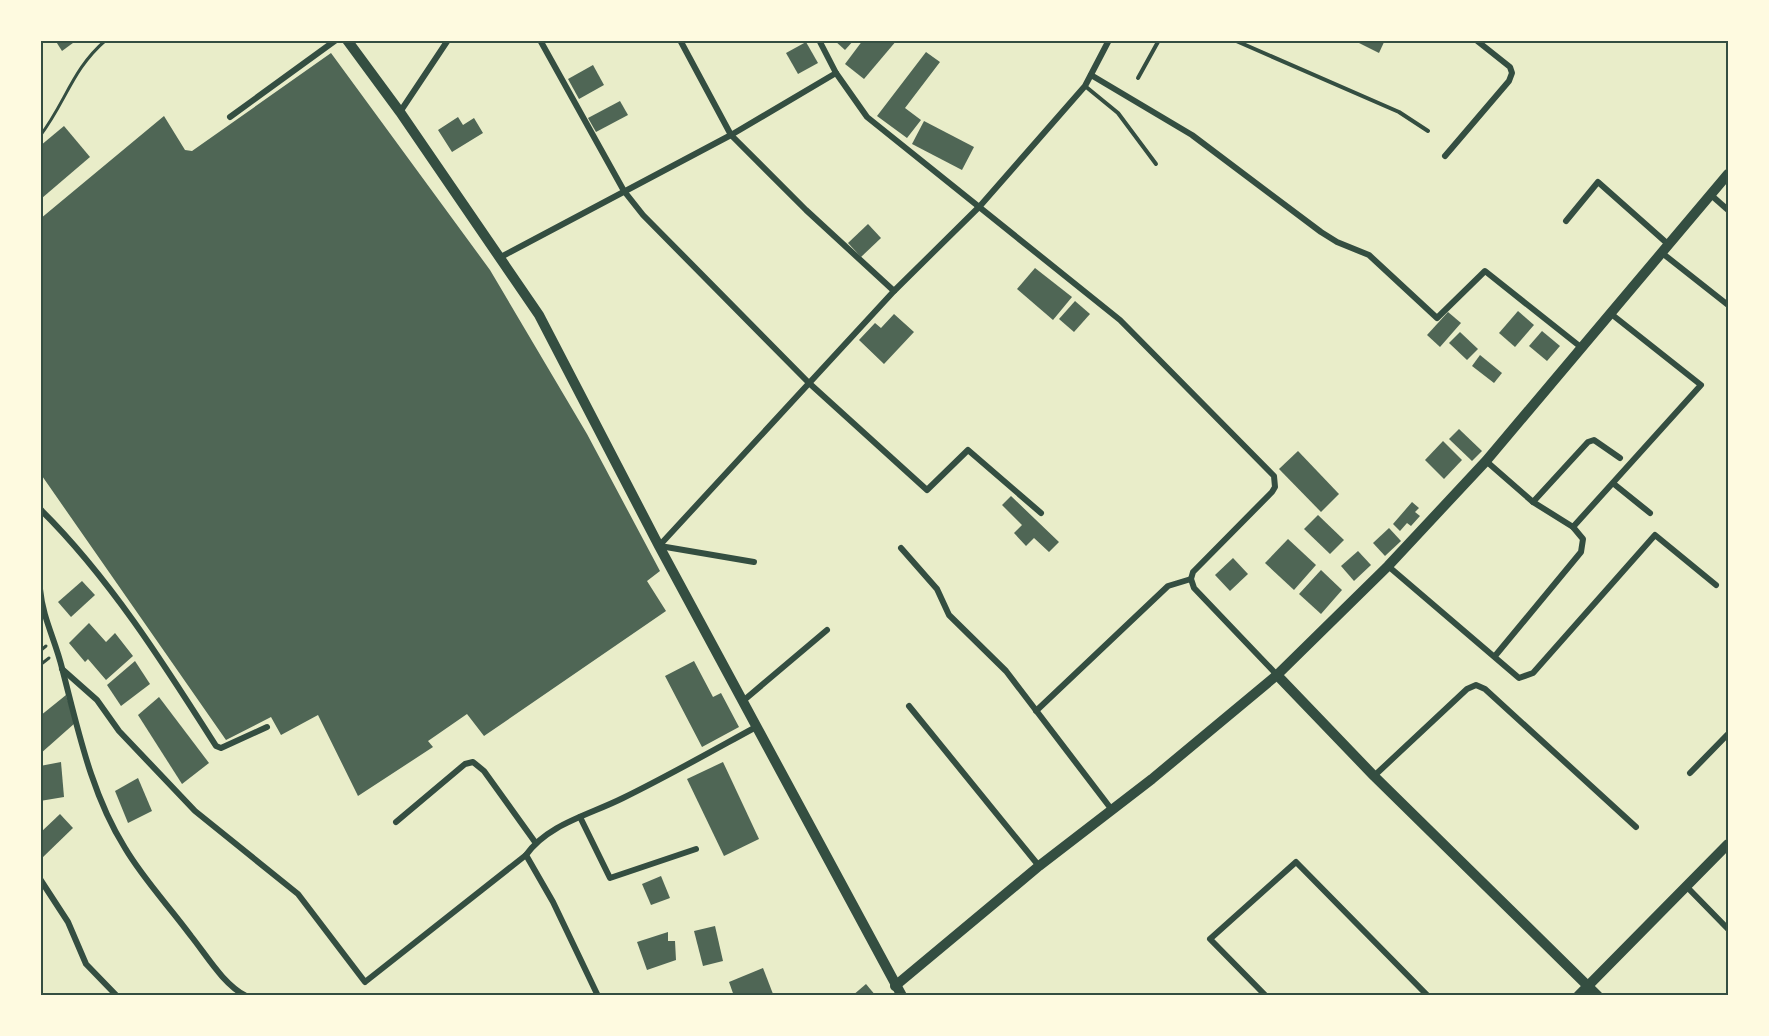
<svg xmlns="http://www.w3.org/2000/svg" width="1769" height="1036" font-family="Spectral,serif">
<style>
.building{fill:#4f6655}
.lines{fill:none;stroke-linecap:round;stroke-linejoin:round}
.path{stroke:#344e41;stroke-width:3}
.service{stroke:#344e41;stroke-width:4}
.minor{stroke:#344e41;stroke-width:6}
.tertiary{stroke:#344e41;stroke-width:10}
.secondary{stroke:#344e41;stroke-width:10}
.neatline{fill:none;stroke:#344e41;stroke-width:2}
</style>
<rect width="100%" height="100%" fill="#e9edc9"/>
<!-- building -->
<g class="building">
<path d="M55,40H77L62,51Z"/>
<path d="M834,40H854L845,50Z"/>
<path d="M863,40H897L864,79L845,64Z"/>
<path d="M1353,40H1385L1379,53Z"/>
<path d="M806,42L818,63L798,74L786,53Z"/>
<path d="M926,52L940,62L905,108L921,120L907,138L877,116Z"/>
<path d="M331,53L490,270L587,434L660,571L647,581L666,611L484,736L467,714L428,741L433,747L358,796L318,715L281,735L271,717L226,740L40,473V219L164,116L185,150L192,151Z"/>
<path d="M593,65L604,85L579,99L568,79Z"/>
<path d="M620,101L628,115L596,132L588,118Z"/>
<path d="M458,117L463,125L474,118L483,133L452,152L438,130Z"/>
<path d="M924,121L974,147L962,170L912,144Z"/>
<path d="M64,126L90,157L42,198L40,146Z"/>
<path d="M868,224L881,238L861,257L848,243Z"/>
<path d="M1035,268L1072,297L1053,320L1017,289Z"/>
<path d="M1075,301L1090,314L1074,332L1059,319Z"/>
<path d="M1518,311L1534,325L1515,347L1499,333Z"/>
<path d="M1448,312L1461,323L1440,347L1427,335Z"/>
<path d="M894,314L914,332L884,364L859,340L875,323L881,328Z"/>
<path d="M1542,331L1560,346L1547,361L1529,346Z"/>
<path d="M1460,332L1478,349L1467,360L1449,343Z"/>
<path d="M1480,355L1502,373L1494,383L1472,366Z"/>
<path d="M1459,429L1482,451L1472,461L1449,439Z"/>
<path d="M1443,441L1462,460L1444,479L1425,460Z"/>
<path d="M1298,451L1339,494L1321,512L1279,469Z"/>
<path d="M1011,496L1059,542L1049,552L1034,538L1026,546L1014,533L1022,525L1002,505Z"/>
<path d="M1412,502L1419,508L1415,512L1420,516L1411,526L1407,523L1400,531L1393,524Z"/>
<path d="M1318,515L1344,540L1330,554L1304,529Z"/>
<path d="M1389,528L1401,541L1385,556L1373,543Z"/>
<path d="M1288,539L1316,565L1294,590L1265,563Z"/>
<path d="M1358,551L1371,565L1354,581L1341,566Z"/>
<path d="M1233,558L1248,574L1230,591L1215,575Z"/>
<path d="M1321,570L1342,590L1321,614L1299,594Z"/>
<path d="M82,581L95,595L71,617L58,602Z"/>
<path d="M89,623L106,642L115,633L133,656L106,680L88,659L85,662L69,643Z"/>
<path d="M135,661L150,684L121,706L107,685Z"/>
<path d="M694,661L713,697L721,693L739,727L702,747L665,676Z"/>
<path d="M66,695L75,723L40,754V716Z"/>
<path d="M159,697L209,763L182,784L138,715Z"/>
<path d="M61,762L64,797L40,801V766Z"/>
<path d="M723,762L759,839L724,856L687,779Z"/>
<path d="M138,778L152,811L128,823L115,791Z"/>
<path d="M60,814L73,828L42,858L40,833Z"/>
<path d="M661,876L670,898L651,905L642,884Z"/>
<path d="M715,926L723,961L703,966L694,931Z"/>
<path d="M668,932V941H675L676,960L647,970L637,942Z"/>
<path d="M763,968L773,994L734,996L729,982Z"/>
<path d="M866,984L876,996H852Z"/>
</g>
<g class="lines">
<!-- path -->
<g class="path">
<path d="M40,136C66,102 72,69 106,40"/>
<path d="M40,651L46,646"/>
<path d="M40,665L49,658"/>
</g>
<!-- service -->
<g class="service">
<path d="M1234,40L1399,112L1428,131"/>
<path d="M1138,78L1159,40"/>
<path d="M1085,86L1118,113L1156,164"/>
</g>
<!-- minor -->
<g class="minor">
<path d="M540,40L624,191L643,215L809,383L927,490L968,450L1041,513"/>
<path d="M680,40L731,135L806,210L894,291"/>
<path d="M819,40L836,73L867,117L1120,320L1274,476L1275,487L1272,492L1193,572L1191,579L1194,588L1277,675"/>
<path d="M1091,75L1192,135L1321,232L1337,242L1369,255L1437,318L1485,271L1582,348"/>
<path d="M400,112L448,40"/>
<path d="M230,117L336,40"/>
<path d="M1445,156L1509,81L1512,73L1510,67L1476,40"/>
<path d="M1711,195L1728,210"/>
<path d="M1566,221L1598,182L1669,245"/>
<path d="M1662,253L1728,305"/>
<path d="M499,258L731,135L836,73"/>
<path d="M1486,461L1533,502L1573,527L1701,385L1610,313"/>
<path d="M1614,484L1650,513"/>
<path d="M1533,502L1588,442L1594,440L1620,458"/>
<path d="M40,509C109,577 164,664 216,746L221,748L267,727"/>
<path d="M40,525V577"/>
<path d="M659,546L894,291L980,206L1085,86L1109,40"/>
<path d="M660,546L754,562"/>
<path d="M901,548L937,589L949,615L1006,671L1112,810"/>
<path d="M1388,566L1519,678L1533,673L1655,535L1716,585"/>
<path d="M40,589C43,619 55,639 62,668C78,729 91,794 125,848C144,880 169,906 191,936C207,956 223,984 246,996"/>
<path d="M1495,656L1581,552L1583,539L1573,527"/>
<path d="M62,669L97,700L119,731L195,811L298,894L365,982L526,855C548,824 589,815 623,798C668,776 712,751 756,727"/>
<path d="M743,701L827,630"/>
<path d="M909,706L1039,866"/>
<path d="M1036,711L1168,586L1191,579"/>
<path d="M1690,773L1728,734"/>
<path d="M1374,776L1467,689L1476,685L1485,689L1636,827"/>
<path d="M580,817L610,878L696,849"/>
<path d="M396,822L465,764L473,762L484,771L535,842"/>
<path d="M526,855L553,902L598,996"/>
<path d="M40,879L68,922L86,964L117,996"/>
<path d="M1686,886L1728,929"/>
<path d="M1266,996L1210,939L1296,862L1428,996"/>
</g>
<!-- tertiary -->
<g class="tertiary">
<path d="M1277,675L1374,776L1598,996"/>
<path d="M895,986L1039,866L1152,779L1277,675L1388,566L1486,461L1728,174"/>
<path d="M1578,996L1728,844"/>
</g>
<!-- secondary -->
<path class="secondary" d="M347,40L400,112L539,315L659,546L902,996"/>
</g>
<!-- border -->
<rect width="1769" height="1036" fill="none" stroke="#fefae0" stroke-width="84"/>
<rect x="42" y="42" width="1685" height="952" class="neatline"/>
</svg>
